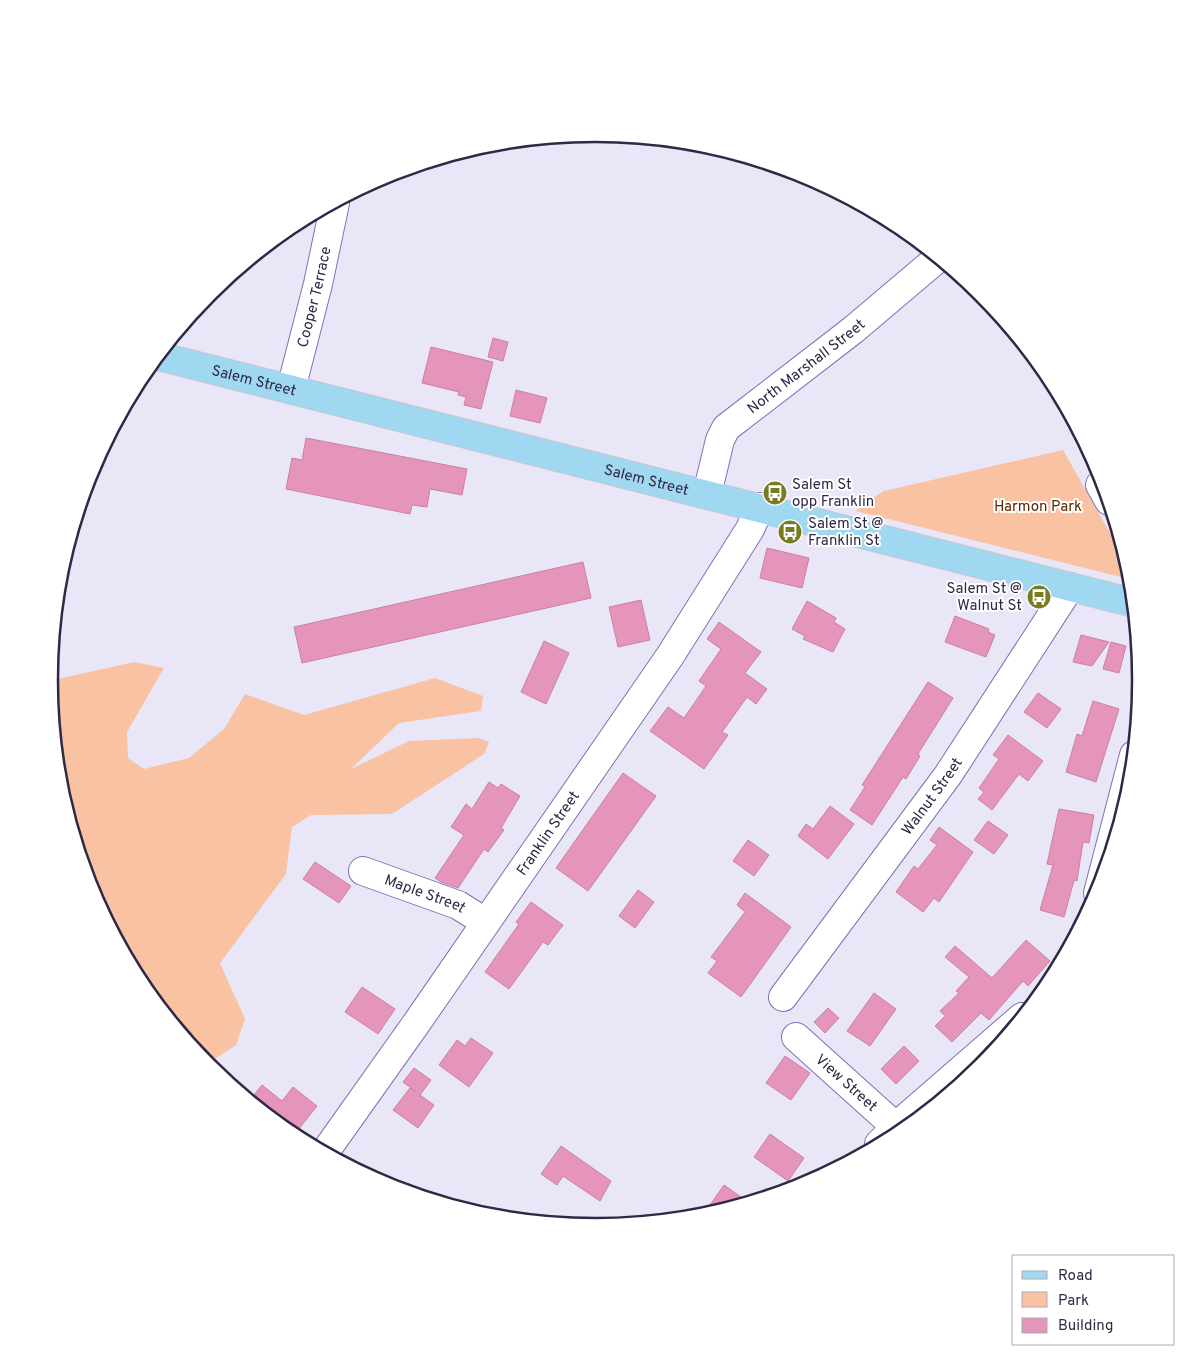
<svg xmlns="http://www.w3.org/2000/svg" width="1190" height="1360" font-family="Overpass,sans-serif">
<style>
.green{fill:#f9c2a3}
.building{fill:#e594ba;stroke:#cc80a4}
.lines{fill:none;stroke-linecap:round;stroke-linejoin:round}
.minor-casing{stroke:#7d71b7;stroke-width:30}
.major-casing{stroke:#c9c7cf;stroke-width:30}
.minor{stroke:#fff;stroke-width:28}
.major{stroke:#a0d7f1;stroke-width:28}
.labels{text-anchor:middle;stroke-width:4;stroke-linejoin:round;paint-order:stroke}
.street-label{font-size:15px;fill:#2e2947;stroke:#fff}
.poi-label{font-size:15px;fill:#2e2947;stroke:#fff;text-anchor:start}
.park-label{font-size:15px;fill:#562705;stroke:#fff}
.rim{fill:none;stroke:#2e2947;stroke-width:2.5}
</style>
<rect width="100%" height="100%" fill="#e9e7f7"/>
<!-- green -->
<g class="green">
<path d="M1063,450L1127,563L1130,570L1129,579L856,511L863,504L884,491Z"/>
<path d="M134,662L164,668L127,732L128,758L144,769L189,758L224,729L245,694L304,715L435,678L483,696L481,711L399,723L351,769L409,741L478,738L489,742L484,754L392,814L311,815L292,827L286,874L220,963L245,1019L236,1045L207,1064L141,983L90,889L59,786L49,681Z"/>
</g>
<!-- building -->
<g class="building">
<path d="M493,338L508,342L503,361L488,357Z"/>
<path d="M431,347L493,362L481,409L464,405L466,397L458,395L459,392L422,383Z"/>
<path d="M516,390L547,398L540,423L510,416Z"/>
<path d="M306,438L467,469L462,495L430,489L427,507L412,505L410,514L286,489L292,458L302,460Z"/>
<path d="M767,548L809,558L802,588L760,578Z"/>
<path d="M583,562L591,598L302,663L294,627Z"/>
<path d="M641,600L650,640L618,647L609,607Z"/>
<path d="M807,601L836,618L834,622L845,629L833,652L803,639L805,636L792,629Z"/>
<path d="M955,616L989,629L988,632L995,635L986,657L945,642Z"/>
<path d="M719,622L761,652L745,673L767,689L756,704L747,697L722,732L728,735L704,769L650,731L668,707L684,718L706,686L699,681L721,649L707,639Z"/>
<path d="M1081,635L1109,642L1092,666L1073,662Z"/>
<path d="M544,641L569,653L546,704L521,692Z"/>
<path d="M1111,642L1126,646L1119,673L1103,669Z"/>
<path d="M928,682L953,698L918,754L920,756L906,779L903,777L872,825L850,810L865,787L862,785Z"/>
<path d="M1038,693L1061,709L1047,728L1024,712Z"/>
<path d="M1093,701L1119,709L1096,782L1066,772L1077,734L1082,736Z"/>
<path d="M1008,735L1043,761L1028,781L1019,774L992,810L978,799L984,792L979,788L999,759L993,755Z"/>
<path d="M623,773L656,796L588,891L556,868Z"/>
<path d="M489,782L498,788L501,784L520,796L501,828L504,830L488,852L484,849L458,888L441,882L435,878L464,835L451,827L466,804L472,809Z"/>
<path d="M830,806L854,824L828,859L798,836L806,824L813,829Z"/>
<path d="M1059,809L1094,815L1089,843L1083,842L1077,881L1074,880L1064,917L1040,910L1053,865L1047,864Z"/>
<path d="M988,821L1008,835L994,854L974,840Z"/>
<path d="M939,827L973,852L939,902L934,898L923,912L896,892L914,866L918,869L937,845L930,840Z"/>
<path d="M748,840L769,855L754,876L733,861Z"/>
<path d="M315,862L351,886L339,903L303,879Z"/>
<path d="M638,890L654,902L635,928L619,916Z"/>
<path d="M745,893L791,927L741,997L708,973L717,961L711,957L745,912L737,905Z"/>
<path d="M531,902L563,925L548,945L543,942L509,989L485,972L519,924L516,922Z"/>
<path d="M1026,940L1050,961L1028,986L1023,981L989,1020L981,1013L952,1042L935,1026L945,1016L940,1011L959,993L956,991L969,977L945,957L955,946L992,978Z"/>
<path d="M362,987L395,1009L378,1034L345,1012Z"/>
<path d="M874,993L896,1009L870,1046L847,1031Z"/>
<path d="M828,1008L839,1018L825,1033L814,1022Z"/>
<path d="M471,1038L493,1053L469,1087L439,1065L457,1040L465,1046Z"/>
<path d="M904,1046L919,1061L896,1084L881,1069Z"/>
<path d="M785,1056L810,1073L791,1100L766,1083Z"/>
<path d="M414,1068L431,1080L420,1095L434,1105L418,1128L393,1110L410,1088L416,1092L403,1082Z"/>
<path d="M262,1085L282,1101L293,1087L317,1106L294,1135L250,1100Z"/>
<path d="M770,1134L804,1158L788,1181L754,1157Z"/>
<path d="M561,1146L611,1181L600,1201L563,1176L557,1185L541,1174Z"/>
<path d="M724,1185L748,1202L703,1215Z"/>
</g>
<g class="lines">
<defs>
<g id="minor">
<path id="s1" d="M291,389L318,284L335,203"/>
<path d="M1100,485L1109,501"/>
<path id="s2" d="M707,494L720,440L726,428L853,330L938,258"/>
<path id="s3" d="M363,871L458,905L485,922"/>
<path d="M1098,893L1134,755"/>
<path id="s4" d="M783,997L948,775L1070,587"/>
<path id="s5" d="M796,1037L896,1127"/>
<path d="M879,1144L901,1122L1022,1017"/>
<path id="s6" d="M325,1152L418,1021L670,656L750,529L760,507"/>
</g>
<g id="major">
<path id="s7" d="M158,356L1134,603"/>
</g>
</defs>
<!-- minor casing -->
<use href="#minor" class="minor-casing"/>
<!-- major casing -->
<use href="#major" class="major-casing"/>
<!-- minor -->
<use href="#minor" class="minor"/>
<!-- major -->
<use href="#major" class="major"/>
</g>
<!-- icons -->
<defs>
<symbol id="bus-disc" viewBox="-11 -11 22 22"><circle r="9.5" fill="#797b23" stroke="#fff"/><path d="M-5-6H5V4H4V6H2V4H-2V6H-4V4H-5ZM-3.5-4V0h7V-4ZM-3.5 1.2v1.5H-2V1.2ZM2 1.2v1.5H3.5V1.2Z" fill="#fff"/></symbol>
</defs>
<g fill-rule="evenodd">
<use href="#bus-disc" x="761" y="479" width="28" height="28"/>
<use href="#bus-disc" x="776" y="518" width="28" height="28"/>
<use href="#bus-disc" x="1025" y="583" width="28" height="28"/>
</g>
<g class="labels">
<!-- street labels -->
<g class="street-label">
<text dy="5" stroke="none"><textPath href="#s1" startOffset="95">Cooper Terrace</textPath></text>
<text dy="5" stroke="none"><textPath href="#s2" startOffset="170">North Marshall Street</textPath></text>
<text dy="5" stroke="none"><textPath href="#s7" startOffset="99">Salem Street</textPath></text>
<text dy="5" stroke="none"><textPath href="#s7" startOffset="504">Salem Street</textPath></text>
<text dy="5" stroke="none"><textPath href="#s4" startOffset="250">Walnut Street</textPath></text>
<text dy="5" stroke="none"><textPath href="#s6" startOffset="389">Franklin Street</textPath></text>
<text dy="5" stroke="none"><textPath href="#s3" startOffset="66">Maple Street</textPath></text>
<text dy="5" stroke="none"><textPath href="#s5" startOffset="68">View Street</textPath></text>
</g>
<!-- poi labels -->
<g class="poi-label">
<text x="792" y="489">Salem St<tspan x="792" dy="17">opp Franklin</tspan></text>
<text x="808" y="528">Salem St @<tspan x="808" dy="17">Franklin St</tspan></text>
<text x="1022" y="593" text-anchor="end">Salem St @<tspan x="1022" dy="17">Walnut St</tspan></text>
</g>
<!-- park labels -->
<g class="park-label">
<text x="1038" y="511">Harmon Park</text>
</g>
</g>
<!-- crop -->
<path d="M0 0H1190V1360H0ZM595 142H595A537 537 0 0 1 1132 679V681A537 537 0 0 1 595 1218H595A537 537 0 0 1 58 681V679A537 537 0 0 1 595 142Z" fill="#fff" fill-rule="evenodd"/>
<path class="rim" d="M595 142H595A537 537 0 0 1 1132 679V681A537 537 0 0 1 595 1218H595A537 537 0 0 1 58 681V679A537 537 0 0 1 595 142Z"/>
<!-- legend -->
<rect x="1012" y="1255" width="162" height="90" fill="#ffffff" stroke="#aba9b5"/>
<rect x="1022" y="1271" width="25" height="8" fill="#a0d7f1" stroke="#aba9b5"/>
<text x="1058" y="1280" font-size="15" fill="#2e2947">Road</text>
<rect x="1022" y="1292" width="25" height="15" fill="#f9c2a3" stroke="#aba9b5"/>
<text x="1058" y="1305" font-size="15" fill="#2e2947">Park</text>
<rect x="1022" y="1318" width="25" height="15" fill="#e594ba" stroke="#aba9b5"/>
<text x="1058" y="1330" font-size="15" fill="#2e2947">Building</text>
</svg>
